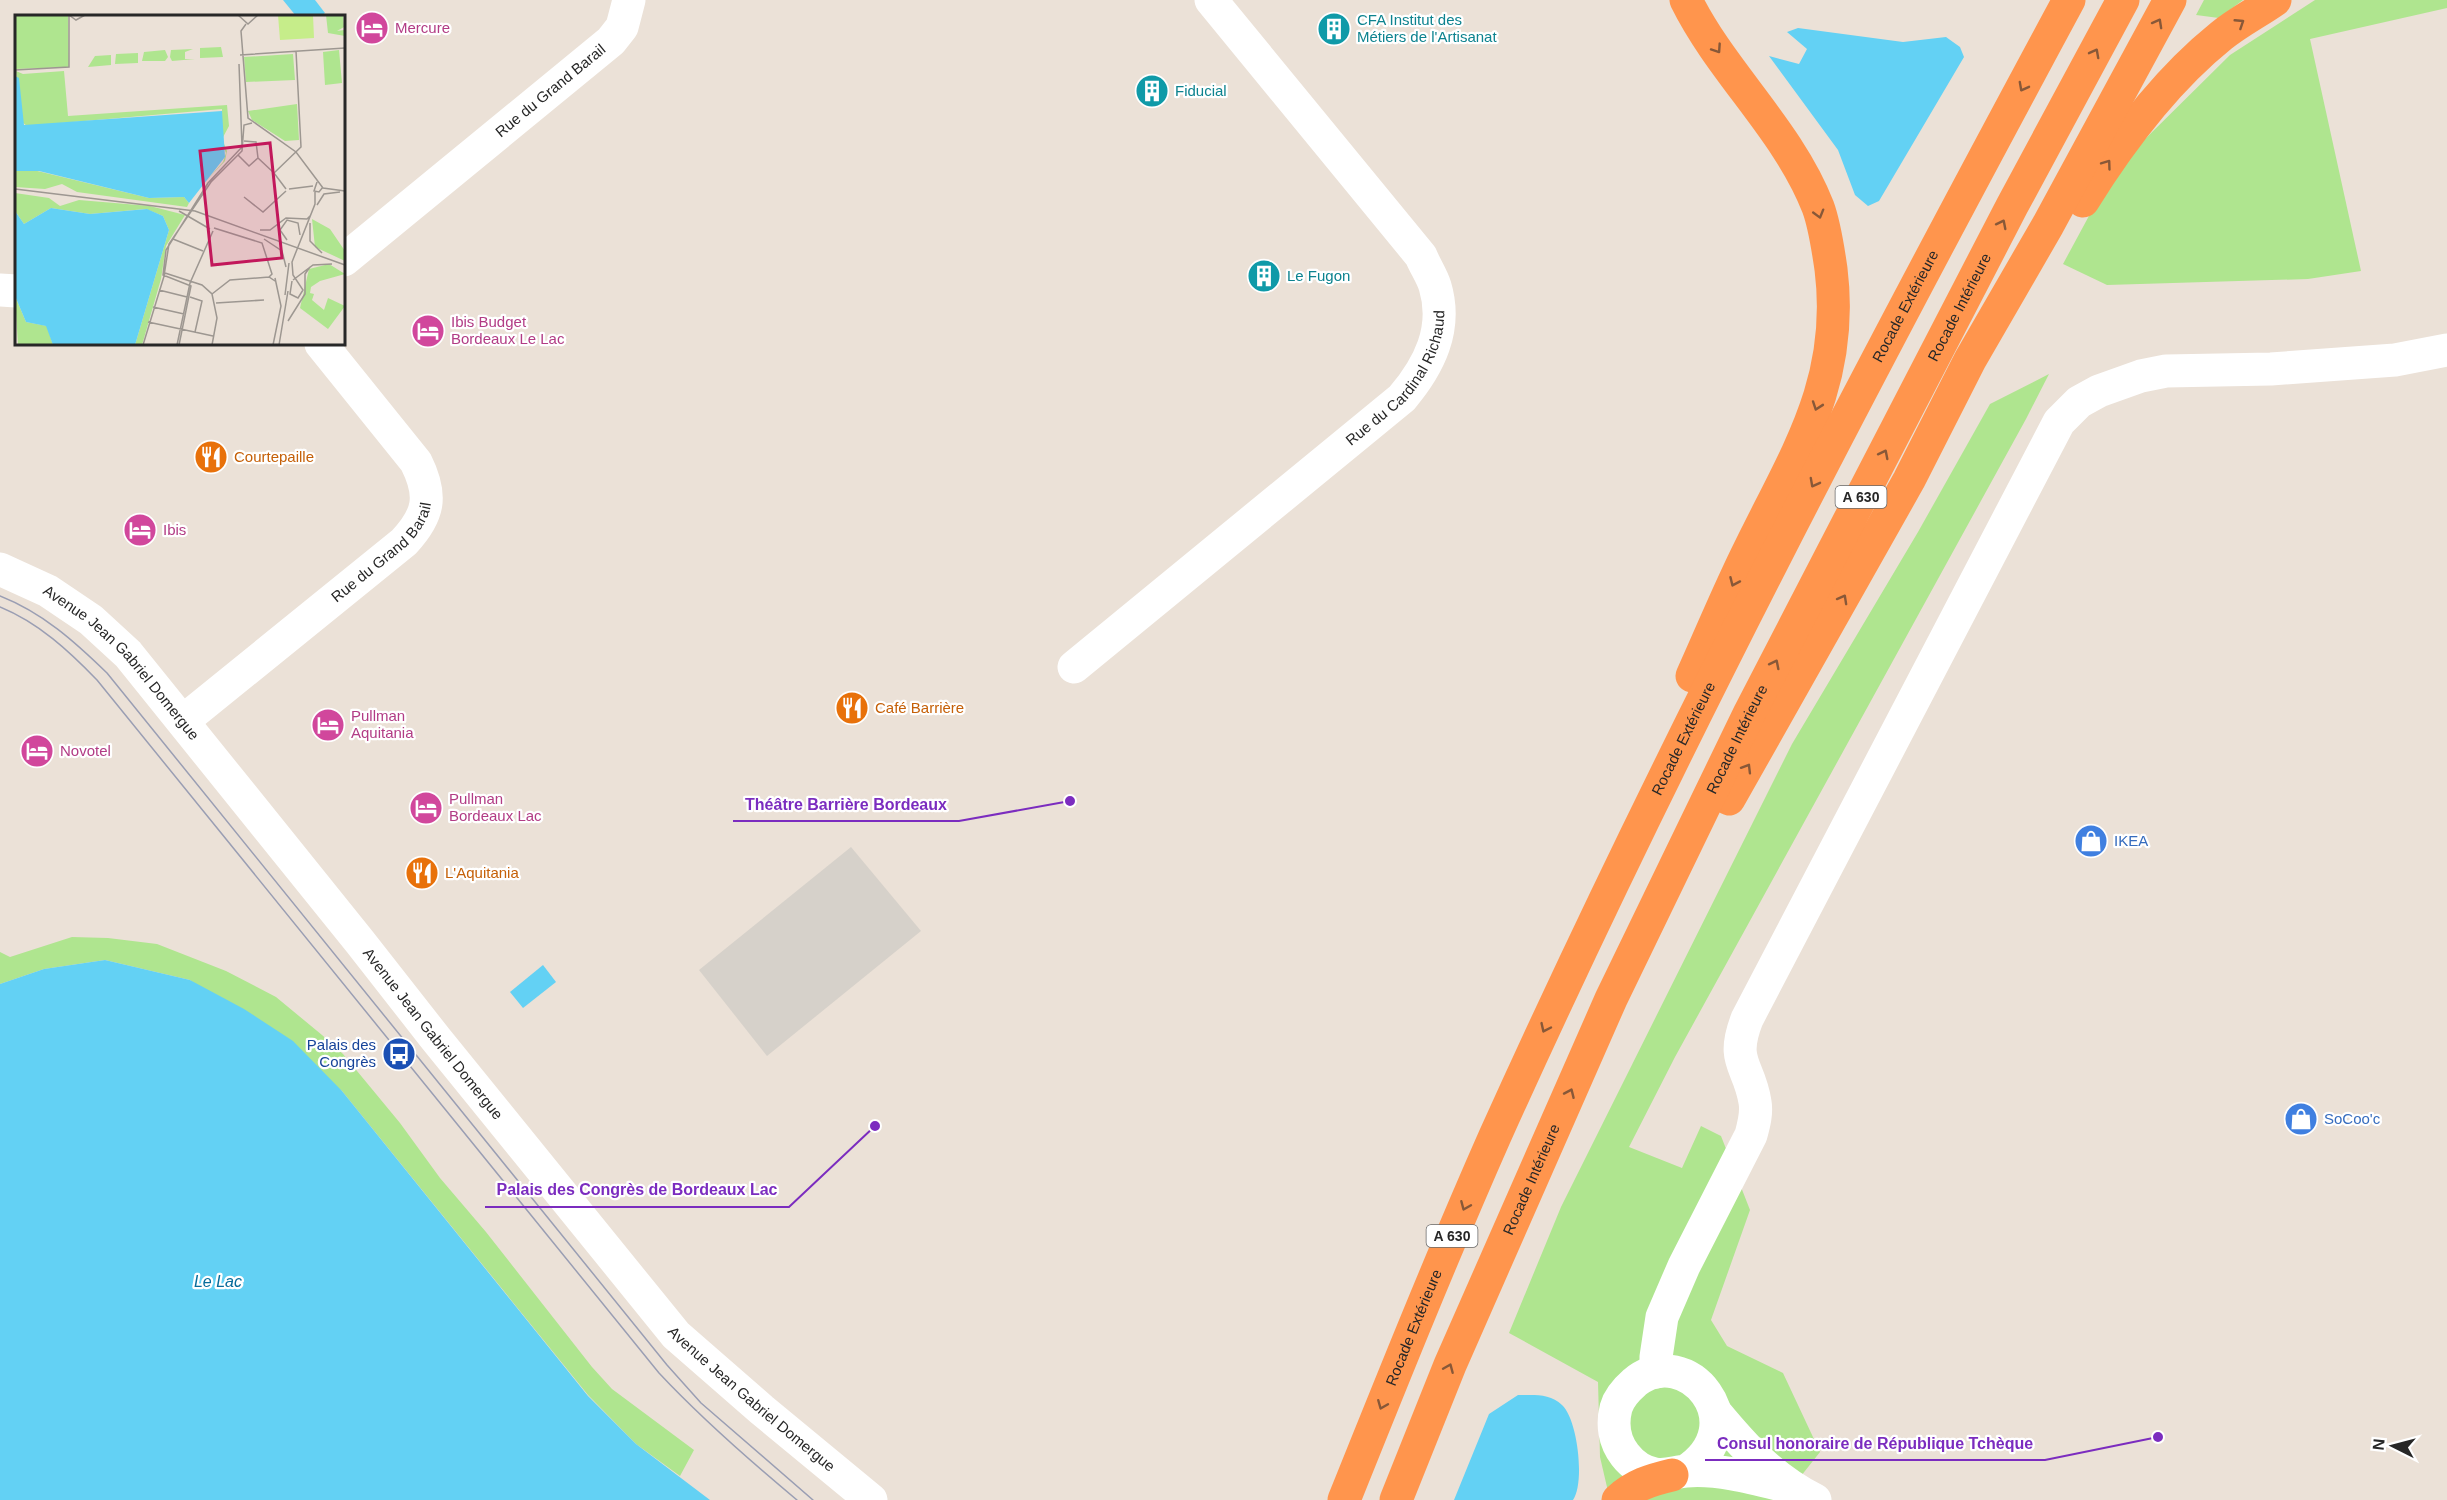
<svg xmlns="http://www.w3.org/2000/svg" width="2447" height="1500" font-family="Arial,sans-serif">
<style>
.green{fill:#afe58f}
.plaza{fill:#d6d1ca}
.water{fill:#63d1f4}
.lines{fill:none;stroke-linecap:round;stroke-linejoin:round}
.minor{stroke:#fff;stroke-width:33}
.highway{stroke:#ff954d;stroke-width:33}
.tram{stroke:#9a9eb3;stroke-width:1.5}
.oneway{stroke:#885838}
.labels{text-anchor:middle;stroke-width:4.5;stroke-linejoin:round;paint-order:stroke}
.shield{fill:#fff;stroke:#686868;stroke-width:1.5}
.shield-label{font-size:14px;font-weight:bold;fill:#272727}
.culture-label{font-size:15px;fill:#0d838f;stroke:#fff;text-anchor:start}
.hotel-label{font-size:15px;fill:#b23c85;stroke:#fff;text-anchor:start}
.street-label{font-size:15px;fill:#272727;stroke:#fff}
.food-label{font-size:15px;fill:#c56008;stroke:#fff;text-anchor:start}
.shop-label{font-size:15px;fill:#366cbe;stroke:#fff;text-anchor:start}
.transit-label{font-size:15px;fill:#164399;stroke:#fff;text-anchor:end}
.water-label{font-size:16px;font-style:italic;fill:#076c9b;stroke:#fff}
.inset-road{fill:none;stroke:#9d9791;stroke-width:1.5}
.view{fill:#c2185b;fill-opacity:0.15;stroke:#c2185b;stroke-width:3}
.inset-edge{fill:none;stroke:#272727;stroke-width:3}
.leader{fill:none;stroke:#7b2cbf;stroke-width:2}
.callout-dot{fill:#7b2cbf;stroke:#fff;stroke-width:2}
.callout-label{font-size:16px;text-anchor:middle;font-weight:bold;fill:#7b2cbf;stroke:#fff;stroke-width:4.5;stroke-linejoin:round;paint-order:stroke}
</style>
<rect width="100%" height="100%" fill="#ebe1d7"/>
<!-- green -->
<g class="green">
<path d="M2204,0H2243L2219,18L2196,15Z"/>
<path d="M2315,0H2447V8L2310,39L2361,271L2308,279L2107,285L2063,264L2090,214L2138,146L2230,55Z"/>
<path d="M2049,374L2026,419L1675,1057L1629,1147L1682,1168L1701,1126L1721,1136L1750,1210L1711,1320L1727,1346L1783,1373L1820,1452L1782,1500H1610L1600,1457L1598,1382L1509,1333L1561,1207L1792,744L1918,532L1990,404Z"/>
<path d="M72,937L108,938L157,944L226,971L276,997L322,1035L343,1054L400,1123L440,1178L486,1232L592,1367L612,1389L694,1450L680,1476L636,1444L588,1395L342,1091L190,980L105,960L44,969L0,984V952L10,957Z"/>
</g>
<!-- plaza -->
<path class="plaza" d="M851,847L921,931L767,1056L699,970Z"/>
<!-- water -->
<g class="water">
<path d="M283,0H315L325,13L321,16H296Z"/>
<path d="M1798,28L1903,42L1946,37L1960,47L1964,57L1879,201L1868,206L1855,195L1838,150L1769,56L1799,64L1807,49L1787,32Z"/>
<path d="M105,960L190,980L244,1009L293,1041L342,1091L588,1396L636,1444L710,1500H0V984L44,969Z"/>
<path d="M543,965L556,982L523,1008L510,992Z"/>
<path d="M1518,1395C1534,1395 1550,1393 1562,1405C1578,1420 1585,1483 1573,1500H1454L1489,1414Z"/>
</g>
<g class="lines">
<!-- minor -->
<g class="minor">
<path id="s1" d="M344,260L611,41L622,27L629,0"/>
<path d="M0,290L16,291"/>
<path id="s2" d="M0,569L48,591L91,620L128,654L360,942L436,1039L676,1335L762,1410L871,1500"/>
<path id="s3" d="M1074,667L1402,398C1429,366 1448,329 1435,286C1432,276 1425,266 1421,256L1211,0"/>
<path id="s4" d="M183,721L404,542C429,515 433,496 416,462L321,344"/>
<path d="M1656,1372V1357L1662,1317L1684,1266L1751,1135C1754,1124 1757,1113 1755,1102C1749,1064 1730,1063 1747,1019L2059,422L2079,402L2099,391L2141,376L2166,371L2271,369L2395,360L2447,350"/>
<path d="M1716,1413C1746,1449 1772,1478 1815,1500"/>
<path d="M1686,1471C1757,1424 1686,1341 1635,1382C1627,1389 1619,1397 1616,1408C1612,1424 1614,1441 1625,1455C1632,1464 1643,1472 1655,1474C1666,1476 1675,1472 1686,1471C1719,1468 1757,1479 1789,1487"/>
</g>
<!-- highway -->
<g class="highway">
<path d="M1686,0C1722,73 1788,130 1818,207C1825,226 1828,249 1831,269C1845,381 1797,452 1750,548C1729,590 1711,634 1692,676"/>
<path d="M2083,201C2121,140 2165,81 2221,36C2238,22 2258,12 2275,0"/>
<path d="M1729,799L1909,480L1970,360L2048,225L2170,0"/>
<path id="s5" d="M1344,1500C1393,1378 1442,1256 1495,1136C1669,750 1868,373 2069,0"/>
<path id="s6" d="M1396,1500L1450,1365L1611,999L1750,712L2012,206L2123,0"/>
<path d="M1618,1500C1634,1485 1651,1480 1672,1475"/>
</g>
<!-- tram -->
<g class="tram">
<path d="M0,596C43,613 74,641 107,673L667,1365L701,1403L813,1500"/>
<path d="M0,607C39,623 69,651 97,680L659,1373C702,1419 749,1460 797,1500"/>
</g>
</g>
<!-- one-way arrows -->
<defs><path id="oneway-chevron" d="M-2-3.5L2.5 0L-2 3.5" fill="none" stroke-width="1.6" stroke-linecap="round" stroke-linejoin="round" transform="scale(1.5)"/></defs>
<g class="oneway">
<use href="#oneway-chevron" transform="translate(2158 23) rotate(-61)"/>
<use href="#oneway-chevron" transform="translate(2240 23) rotate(-33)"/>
<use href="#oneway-chevron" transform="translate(1717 49) rotate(56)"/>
<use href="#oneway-chevron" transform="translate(2095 53) rotate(-62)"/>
<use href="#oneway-chevron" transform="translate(2023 87) rotate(118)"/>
<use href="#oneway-chevron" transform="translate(2107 164) rotate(-54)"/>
<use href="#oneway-chevron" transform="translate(1819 214) rotate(74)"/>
<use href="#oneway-chevron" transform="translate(2002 224) rotate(-63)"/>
<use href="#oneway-chevron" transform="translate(1817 406) rotate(109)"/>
<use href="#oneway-chevron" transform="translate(1884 454) rotate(-63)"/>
<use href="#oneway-chevron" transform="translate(1814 483) rotate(118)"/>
<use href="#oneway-chevron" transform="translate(1734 582) rotate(114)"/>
<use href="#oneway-chevron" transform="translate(1843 599) rotate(-61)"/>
<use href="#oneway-chevron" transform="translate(1775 664) rotate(-63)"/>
<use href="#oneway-chevron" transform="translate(1747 768) rotate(-59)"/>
<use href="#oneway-chevron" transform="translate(1545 1028) rotate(115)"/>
<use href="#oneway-chevron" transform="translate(1570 1093) rotate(-66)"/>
<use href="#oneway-chevron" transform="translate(1465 1206) rotate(113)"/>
<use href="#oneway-chevron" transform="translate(1449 1368) rotate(-67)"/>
<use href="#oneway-chevron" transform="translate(1382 1405) rotate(112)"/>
</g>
<!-- icons -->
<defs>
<symbol id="hotel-disc" viewBox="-11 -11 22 22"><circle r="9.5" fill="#d1479c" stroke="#fff"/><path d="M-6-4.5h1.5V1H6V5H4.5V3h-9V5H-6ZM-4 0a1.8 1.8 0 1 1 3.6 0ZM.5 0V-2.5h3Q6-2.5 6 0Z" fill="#fff"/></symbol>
<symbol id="building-disc" viewBox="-11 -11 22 22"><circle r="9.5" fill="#0f9aa8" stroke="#fff"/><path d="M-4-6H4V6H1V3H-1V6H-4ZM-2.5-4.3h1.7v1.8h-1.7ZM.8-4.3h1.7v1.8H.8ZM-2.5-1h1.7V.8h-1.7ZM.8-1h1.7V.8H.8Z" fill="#fff"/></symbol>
<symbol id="restaurant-disc" viewBox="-11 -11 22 22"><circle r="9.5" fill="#e8710a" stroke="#fff"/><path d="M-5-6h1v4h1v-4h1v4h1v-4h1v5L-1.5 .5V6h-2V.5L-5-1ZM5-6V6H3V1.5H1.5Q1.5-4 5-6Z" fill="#fff"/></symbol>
<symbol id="shop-disc" viewBox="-11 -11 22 22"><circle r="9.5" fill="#3f7fe0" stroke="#fff"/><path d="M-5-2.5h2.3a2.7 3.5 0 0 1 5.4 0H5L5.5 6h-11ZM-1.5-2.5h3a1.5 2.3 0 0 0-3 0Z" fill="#fff"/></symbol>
<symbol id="bus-disc" viewBox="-11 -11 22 22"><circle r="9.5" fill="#1a4fb4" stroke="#fff"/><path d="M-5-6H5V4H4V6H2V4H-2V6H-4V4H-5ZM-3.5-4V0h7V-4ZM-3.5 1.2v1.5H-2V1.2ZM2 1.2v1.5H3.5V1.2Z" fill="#fff"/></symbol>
</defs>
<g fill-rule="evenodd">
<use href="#hotel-disc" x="353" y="9" width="38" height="38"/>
<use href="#building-disc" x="1315" y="10" width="38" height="38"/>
<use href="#building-disc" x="1133" y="72" width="38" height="38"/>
<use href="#building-disc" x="1245" y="257" width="38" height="38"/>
<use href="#hotel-disc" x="409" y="312" width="38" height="38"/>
<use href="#restaurant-disc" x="192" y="438" width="38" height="38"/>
<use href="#hotel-disc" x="121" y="511" width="38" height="38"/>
<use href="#restaurant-disc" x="833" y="689" width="38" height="38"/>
<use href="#hotel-disc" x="309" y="706" width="38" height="38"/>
<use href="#hotel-disc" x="18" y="732" width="38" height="38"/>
<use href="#hotel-disc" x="407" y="789" width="38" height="38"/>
<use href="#shop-disc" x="2072" y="822" width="38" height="38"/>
<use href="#restaurant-disc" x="403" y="854" width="38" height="38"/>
<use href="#bus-disc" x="380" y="1035" width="38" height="38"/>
<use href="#shop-disc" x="2282" y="1100" width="38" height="38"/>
</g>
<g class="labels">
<!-- shield labels -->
<g class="shield">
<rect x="1835.5" y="486" width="51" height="22" rx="4.5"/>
<rect x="1426.5" y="1225" width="51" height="22" rx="4.5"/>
</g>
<g class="shield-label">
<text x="1861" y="502">A 630</text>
<text x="1452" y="1241">A 630</text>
</g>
<!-- culture labels -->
<g class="culture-label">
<text x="1357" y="25">CFA Institut des<tspan x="1357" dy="17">Métiers de l'Artisanat</tspan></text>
<text x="1175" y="96">Fiducial</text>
<text x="1287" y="281">Le Fugon</text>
</g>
<!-- hotel labels -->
<g class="hotel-label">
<text x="395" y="33">Mercure</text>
<text x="451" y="327">Ibis Budget<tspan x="451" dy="17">Bordeaux Le Lac</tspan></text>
<text x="163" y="535">Ibis</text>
<text x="351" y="721">Pullman<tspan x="351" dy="17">Aquitania</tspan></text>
<text x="60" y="756">Novotel</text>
<text x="449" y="804">Pullman<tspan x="449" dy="17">Bordeaux Lac</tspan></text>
</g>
<!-- street labels -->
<g class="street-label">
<text dy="5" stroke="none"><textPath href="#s1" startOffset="267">Rue du Grand Barail</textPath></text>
<text dy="5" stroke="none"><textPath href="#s5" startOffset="1320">Rocade Extérieure</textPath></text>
<text dy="5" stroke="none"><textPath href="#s6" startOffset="1320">Rocade Intérieure</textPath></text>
<text dy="5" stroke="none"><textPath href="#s3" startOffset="438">Rue du Cardinal Richaud</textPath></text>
<text dy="5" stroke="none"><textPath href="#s4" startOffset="262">Rue du Grand Barail</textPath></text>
<text dy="5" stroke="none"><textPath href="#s2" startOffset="156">Avenue Jean Gabriel Domergue</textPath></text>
<text dy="5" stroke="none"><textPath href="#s5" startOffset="834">Rocade Extérieure</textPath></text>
<text dy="5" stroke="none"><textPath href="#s6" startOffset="834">Rocade Intérieure</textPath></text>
<text dy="5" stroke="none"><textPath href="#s2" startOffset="642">Avenue Jean Gabriel Domergue</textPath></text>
<text dy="5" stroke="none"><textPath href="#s6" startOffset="348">Rocade Intérieure</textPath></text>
<text dy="5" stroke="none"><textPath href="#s5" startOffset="186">Rocade Extérieure</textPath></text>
<text dy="5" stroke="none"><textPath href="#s2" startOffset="1128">Avenue Jean Gabriel Domergue</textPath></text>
</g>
<!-- food labels -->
<g class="food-label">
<text x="234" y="462">Courtepaille</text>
<text x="875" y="713">Café Barrière</text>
<text x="445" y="878">L'Aquitania</text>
</g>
<!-- shop labels -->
<g class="shop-label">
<text x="2114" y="846">IKEA</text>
<text x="2324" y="1124">SoCoo'c</text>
</g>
<!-- transit labels -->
<g class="transit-label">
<text x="376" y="1050">Palais des<tspan x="376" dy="17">Congrès</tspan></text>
</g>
<!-- water labels -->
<g class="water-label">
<text x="218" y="1287">Le Lac</text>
</g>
</g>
<!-- overview -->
<g transform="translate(15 15)">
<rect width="330" height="330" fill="#ebe1d7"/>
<path d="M0,0H53L54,52L0,54ZM311,0H328L329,12L322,16L329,15L330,21L313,18ZM206,32L208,42L185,43V33ZM178,34L170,37V44H180L157,46L155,42L156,35ZM150,35L153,42L150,46H127L129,37ZM324,35L327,68L310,70L308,37ZM123,38V48L100,49L101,39ZM278,39L280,65L231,67L229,42ZM96,40V50L73,52L80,41ZM1,56L8,59L49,56L53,101L212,90L214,111L207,124L212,136L210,146L190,167L208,147L211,138L206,126L207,94L12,111L7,107ZM282,89L284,125L270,126L237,105L233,96ZM10,153L134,183L169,182L174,188L172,192L62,177L47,169L30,174L0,172V156ZM0,178L34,183L45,191L64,185L135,191L170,200L151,231L146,264L127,330H120L154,215L148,201L131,194L75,199L36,193L9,209L0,196ZM297,204L315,214L330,236V246L300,232ZM314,249L330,259L305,266L296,272L295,278L299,279L297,285L309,295L313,283L330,291L313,314L285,293L294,254ZM0,281L11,307L32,311L38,330H3Z" fill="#afe58f"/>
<path d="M263,0H298L299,23L265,25Z" fill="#c6ed8a"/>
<path d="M0,61L4,63L9,110L207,96L210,142L174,188L169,182L134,183L24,156H0ZM36,193L75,199L132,194L148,201L154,215L120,330H38L31,311L11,307L0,281V196L9,209Z" fill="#63d1f4"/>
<path class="inset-road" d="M54,0L61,5L70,0M223,0L233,9L243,0M231,9L226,16L233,103L281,137L308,173L330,176M225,40L330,33M0,55L54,52V1M229,126L241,127L243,143M223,140L234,151L243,143L259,158L286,132L281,36M259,158L271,174M302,167L299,176L304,177L308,172M0,174L180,196L330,250M274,174L298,171M229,182L248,197L271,176M302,190L309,179L325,177M164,196L195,214M295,208V226L307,238M199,213L247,228L257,259L254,262M245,215H255L271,203L292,204L295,201M158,224L188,236M249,224L267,236L271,252M272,225L265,215L272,205L283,208L285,220M150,258L187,270L197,279L202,303L197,330M149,261L154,229L196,167L227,136L229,110L237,108M278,265L298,250L317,249M277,266L275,279L283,283L288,275L278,260L277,247L300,189V177M144,275L172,282M197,279L215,265L254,262L260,266M270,280L274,248M175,282L187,286L180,317M201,288L249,285M138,292L169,299M273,306L290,279V259L295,252M133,307L198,321M128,330L150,258M162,330L175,268L198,216M164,330L176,271L148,260L151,235L193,168L227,132L224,49M258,330L266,291L260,263M264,330L273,276"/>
<path class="view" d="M255,128L267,243L197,250L185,136Z"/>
<rect width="330" height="330" class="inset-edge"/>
</g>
<!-- callouts -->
<path class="leader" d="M1070 801L959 821H733M875 1126L789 1207H485M2158 1437L2045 1460H1705"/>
<g class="callout-dot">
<circle cx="1070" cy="801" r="6"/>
<circle cx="875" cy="1126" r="6"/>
<circle cx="2158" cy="1437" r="6"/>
</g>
<g class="callout-label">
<text x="846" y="810">Théâtre Barrière Bordeaux</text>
<text x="637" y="1195">Palais des Congrès de Bordeaux Lac</text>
<text x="1875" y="1449">Consul honoraire de République Tchèque</text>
</g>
<!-- north arrow -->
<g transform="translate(2393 1446) rotate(276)" stroke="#ffffff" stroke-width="4.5" paint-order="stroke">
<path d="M0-4.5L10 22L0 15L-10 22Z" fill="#272727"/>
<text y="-9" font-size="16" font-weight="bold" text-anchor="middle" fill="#272727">N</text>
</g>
</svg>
